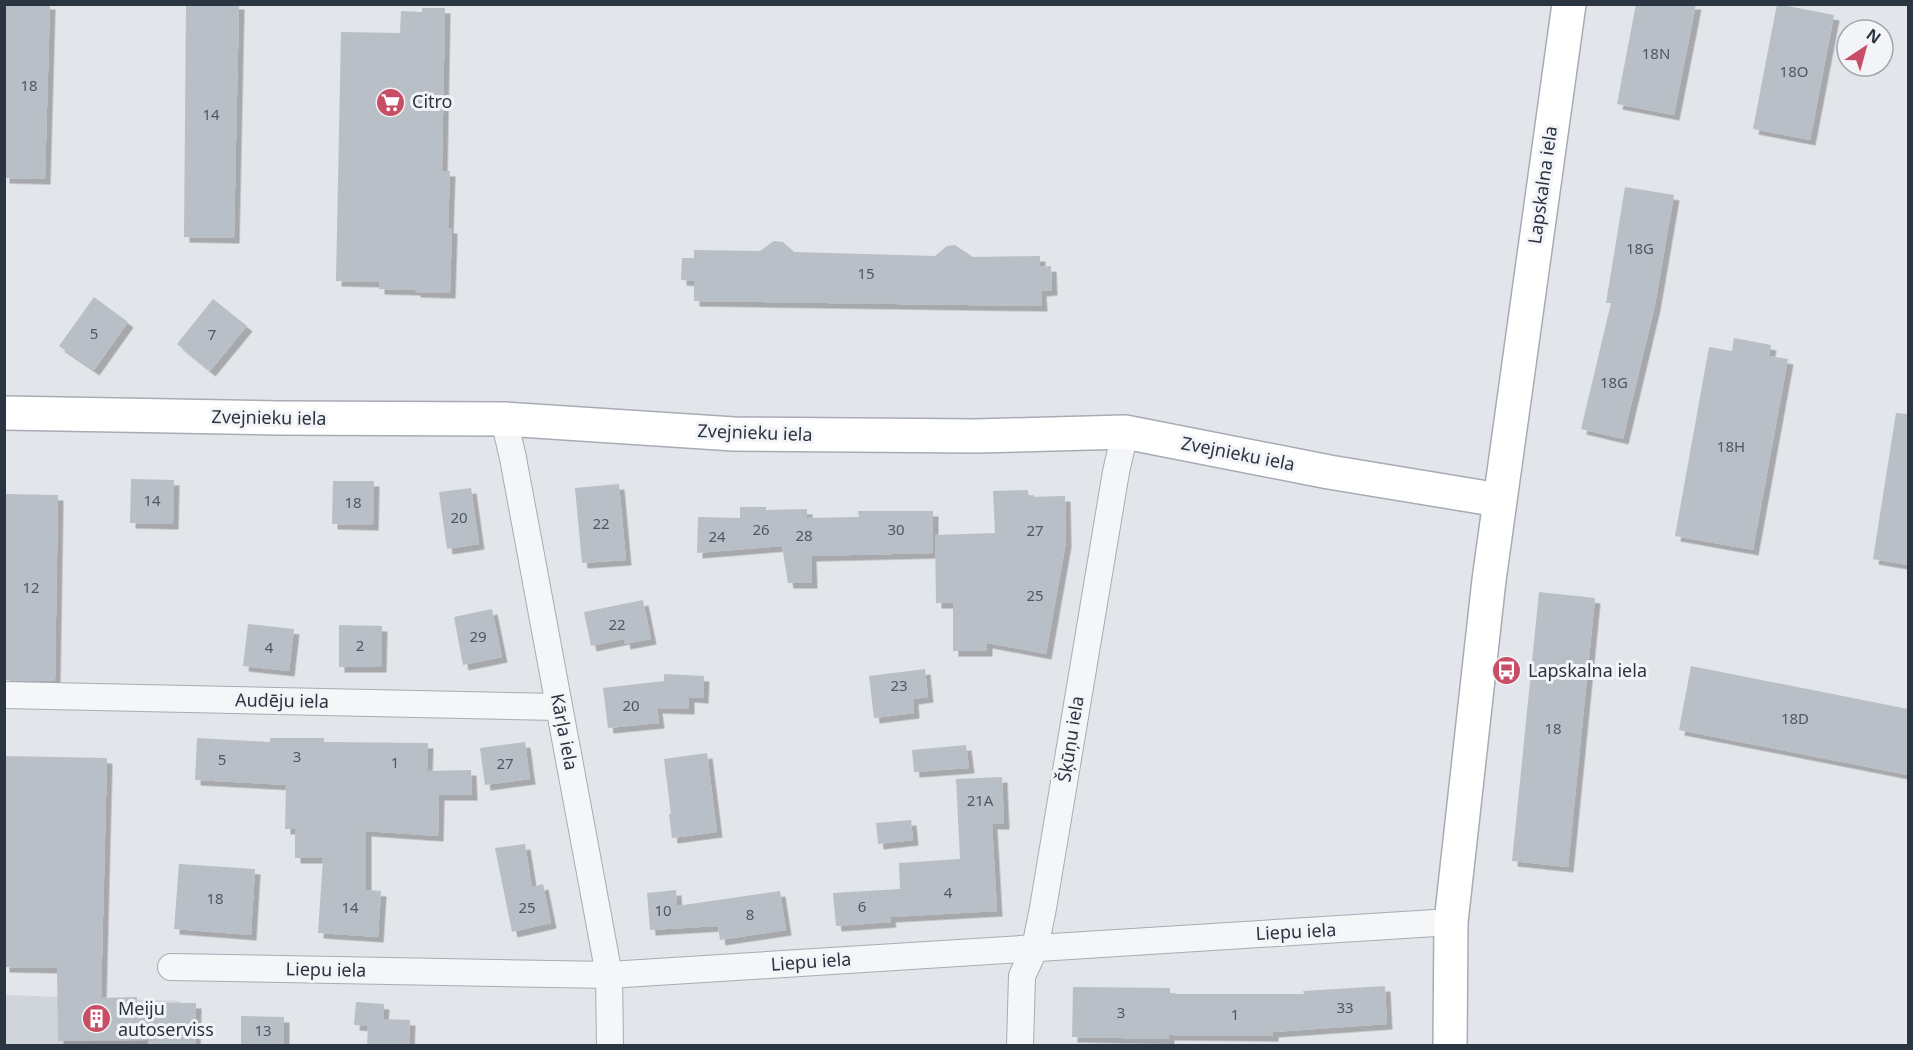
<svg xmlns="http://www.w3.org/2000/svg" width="1913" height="1050" font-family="'Noto Sans',sans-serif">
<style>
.built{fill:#d0d5dc}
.building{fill:#b9bfc6;filter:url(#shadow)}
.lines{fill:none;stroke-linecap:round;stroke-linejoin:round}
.street-casing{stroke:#a7acb4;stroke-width:28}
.secondary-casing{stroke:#a7acb4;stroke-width:36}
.street{stroke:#f5f6f8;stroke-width:26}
.secondary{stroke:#fff;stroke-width:33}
.labels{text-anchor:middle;stroke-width:6;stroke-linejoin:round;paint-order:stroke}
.number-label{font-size:15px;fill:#4e5762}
.poi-label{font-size:18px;fill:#2b3441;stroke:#f2f4f7;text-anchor:start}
.street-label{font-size:18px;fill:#2b3441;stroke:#f2f4f7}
</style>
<defs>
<filter id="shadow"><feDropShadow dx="5.5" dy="5.5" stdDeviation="0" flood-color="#0004"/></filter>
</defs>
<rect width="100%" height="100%" fill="#e2e5ea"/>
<!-- built -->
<path class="built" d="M5,995L180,1001L179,1045L5,1046Z"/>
<!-- building -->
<g class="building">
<path d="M4,4H50L45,179L4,178Z"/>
<path d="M186,4H239L234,238L184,237Z"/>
<path d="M1636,4H1696L1674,115L1617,104Z"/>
<path d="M1777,4L1834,15L1810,140L1753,129Z"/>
<path d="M422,8H445L442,171H450L448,228H452L450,293L415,292V290L379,289V282L336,281L341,32L400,33L401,11L422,12Z"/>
<path d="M1625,187L1674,195L1655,305L1623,439L1581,429L1611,303H1606Z"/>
<path d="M774,241L783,242L794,252L935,256L947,246L955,245L973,257L1040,256V267L1051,266L1052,290L1041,291L1042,306L694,301V281L681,280L682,258H694V250L760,251Z"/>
<path d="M94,297L128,322L94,370L59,346Z"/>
<path d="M213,299L247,326L210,371L177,344Z"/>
<path d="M1734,338L1771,345L1769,356L1788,359L1753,550L1675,536L1709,347L1732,351Z"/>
<path d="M1896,413L1908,414V565L1873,559Z"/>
<path d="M131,479L174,480L173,524L130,523Z"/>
<path d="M333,481H374L373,525L332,524Z"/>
<path d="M619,484L626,560L582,563L575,488Z"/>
<path d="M471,488L479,544L447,549L439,492Z"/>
<path d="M1028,490L1029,497L1065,496L1066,542L1046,654L987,643V651H953V603H936L935,535L995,533L993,491Z"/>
<path d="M4,494L58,495L55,681L4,680Z"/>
<path d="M740,507H766V510L807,509V518L859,517L858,511H933V553L811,556L812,583H788L782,546L697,553L698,517L740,518Z"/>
<path d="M1539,592L1595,598L1568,867L1512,861Z"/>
<path d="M643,600L651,639L625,644L624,639L591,646L584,612Z"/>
<path d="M492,609L502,657L463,665L454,617Z"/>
<path d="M248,624L294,629L289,671L243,666Z"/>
<path d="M339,625L382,626L381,667H339Z"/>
<path d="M1691,666L1908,709V775L1679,730Z"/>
<path d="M925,669L928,697L913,699L914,713L874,718L869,676Z"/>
<path d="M664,674L704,676L703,698L689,697V709L657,708L659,723L608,728L603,688L664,681Z"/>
<path d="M197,738L270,742V738H324V742L428,743L427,771L471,770L472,795H439L438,836L366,831V890L381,891L378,937L318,933L323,858H295V829H285L286,785L195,780Z"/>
<path d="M525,742L530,779L485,785L480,748Z"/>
<path d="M966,745L969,768L914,772L912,750Z"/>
<path d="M707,753L717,832L672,838L669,814H671L664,759Z"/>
<path d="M4,756L107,758L101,998L137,997V1003H196L195,1046H148V1040L58,1041L57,968L4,967Z"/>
<path d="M1002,777L1004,824H992L997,911L890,917L891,922L836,926L833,893L900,889L899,863L960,859L956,779Z"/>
<path d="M911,820L913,840L878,844L876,823Z"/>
<path d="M525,844L532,887L543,884L551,923L512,932L495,848Z"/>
<path d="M179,864L255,869L251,935L174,929Z"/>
<path d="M676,890L677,906L780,891L786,930L720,940L718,926L650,930L647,893Z"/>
<path d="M1385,986L1387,1024L1273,1032V1036L1169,1035V1039L1072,1037L1073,987L1170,988V994H1304L1303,991Z"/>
<path d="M356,1002L384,1004L383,1019L410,1020L409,1046H367L368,1026L354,1025Z"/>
<path d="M241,1016L284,1017V1046H241Z"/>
</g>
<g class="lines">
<defs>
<g id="street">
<path d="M504,419L513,458L609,975L610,1046"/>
<path d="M4,695L559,707"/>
<path d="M171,967L609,975L1451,922"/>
<path d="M1020,1046L1022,976L1035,948L1043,908L1116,472L1125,432"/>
</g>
<g id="secondary">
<path d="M4,413L278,418L504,419L734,434L976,436L1125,432L1329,472L1499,500"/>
<path d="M1450,1046L1451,922L1489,580L1569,4"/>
</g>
</defs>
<!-- street casing -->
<use href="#street" class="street-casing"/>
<!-- secondary casing -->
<use href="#secondary" class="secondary-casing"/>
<!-- street -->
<use href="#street" class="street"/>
<!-- secondary -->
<use href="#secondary" class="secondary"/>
</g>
<!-- icons -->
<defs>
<symbol id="supermarket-disc" viewBox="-11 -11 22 22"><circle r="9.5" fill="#c84e65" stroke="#f2f4f7"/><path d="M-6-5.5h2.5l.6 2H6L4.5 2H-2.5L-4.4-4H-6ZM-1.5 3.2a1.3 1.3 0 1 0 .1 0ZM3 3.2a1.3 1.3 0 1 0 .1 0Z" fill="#fff"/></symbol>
<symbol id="bus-disc" viewBox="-11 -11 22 22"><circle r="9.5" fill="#c84e65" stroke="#f2f4f7"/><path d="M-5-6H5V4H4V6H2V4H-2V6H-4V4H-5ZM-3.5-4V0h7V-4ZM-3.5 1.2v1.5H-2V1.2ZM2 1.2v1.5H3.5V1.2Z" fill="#fff"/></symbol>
<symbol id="building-disc" viewBox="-11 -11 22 22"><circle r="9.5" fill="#c84e65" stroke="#f2f4f7"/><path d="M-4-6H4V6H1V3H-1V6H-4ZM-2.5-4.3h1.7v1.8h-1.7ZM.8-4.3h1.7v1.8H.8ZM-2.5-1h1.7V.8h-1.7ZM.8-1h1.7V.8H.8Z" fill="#fff"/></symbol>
</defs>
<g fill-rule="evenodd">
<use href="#supermarket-disc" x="374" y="86" width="33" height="33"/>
<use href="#bus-disc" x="1490" y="654" width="33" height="33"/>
<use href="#building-disc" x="80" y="1002" width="33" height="33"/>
</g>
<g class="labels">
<!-- number labels -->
<g class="number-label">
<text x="1656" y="59">18N</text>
<text x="1794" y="77">18O</text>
<text x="29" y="91">18</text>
<text x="211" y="120">14</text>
<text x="1640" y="254">18G</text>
<text x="866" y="279">15</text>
<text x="94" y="339">5</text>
<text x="212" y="340">7</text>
<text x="1614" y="388">18G</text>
<text x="1731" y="452">18H</text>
<text x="152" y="506">14</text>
<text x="353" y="508">18</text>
<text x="459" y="523">20</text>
<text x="601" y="529">22</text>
<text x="761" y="535">26</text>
<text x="896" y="535">30</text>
<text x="1035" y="536">27</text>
<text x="804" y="541">28</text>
<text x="717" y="542">24</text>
<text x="31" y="593">12</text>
<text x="1035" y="601">25</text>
<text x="617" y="630">22</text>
<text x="478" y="642">29</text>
<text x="360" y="651">2</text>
<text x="269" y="653">4</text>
<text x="899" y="691">23</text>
<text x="631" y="711">20</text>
<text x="1795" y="724">18D</text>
<text x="1553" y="734">18</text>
<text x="297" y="762">3</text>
<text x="222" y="765">5</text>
<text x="395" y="768">1</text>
<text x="505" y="769">27</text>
<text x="980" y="806">21A</text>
<text x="948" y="898">4</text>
<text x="215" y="904">18</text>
<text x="862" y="912">6</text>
<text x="350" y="913">14</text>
<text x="527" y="913">25</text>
<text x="663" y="916">10</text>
<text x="750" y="920">8</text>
<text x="1345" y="1013">33</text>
<text x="1121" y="1018">3</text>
<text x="1235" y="1020">1</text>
<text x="263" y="1036">13</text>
</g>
<!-- poi labels -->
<g class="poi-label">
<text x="412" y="108">Citro</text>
<text x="1528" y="677">Lapskalna iela</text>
<text x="118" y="1015">Meiju<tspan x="118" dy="21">autoserviss</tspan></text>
</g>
<!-- street labels -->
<g class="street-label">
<text transform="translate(1543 185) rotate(-82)" y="6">Lapskalna iela</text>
<text transform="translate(269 418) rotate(1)" y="6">Zvejnieku iela</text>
<text transform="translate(755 433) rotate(2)" y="6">Zvejnieku iela</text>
<text transform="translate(1238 454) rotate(11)" y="6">Zvejnieku iela</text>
<text transform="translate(282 701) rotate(1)" y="6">Audēju iela</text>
<text transform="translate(564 732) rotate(79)" y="6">Kārļa iela</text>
<text transform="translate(1071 739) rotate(-81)" y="6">Šķūņu iela</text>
<text transform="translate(1296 932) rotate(-3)" y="6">Liepu iela</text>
<text transform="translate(811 962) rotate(-4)" y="6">Liepu iela</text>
<text transform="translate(326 970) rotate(1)" y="6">Liepu iela</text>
</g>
</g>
<!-- border -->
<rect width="1913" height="1050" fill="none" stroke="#2b3441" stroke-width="12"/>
<!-- north arrow -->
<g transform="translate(1865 48) rotate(36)"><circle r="28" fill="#f2f4f7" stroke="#a2a7ae" stroke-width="1.5"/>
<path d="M0-4.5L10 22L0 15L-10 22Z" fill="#c84e65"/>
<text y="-9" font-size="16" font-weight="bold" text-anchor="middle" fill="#2b3441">N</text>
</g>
</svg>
